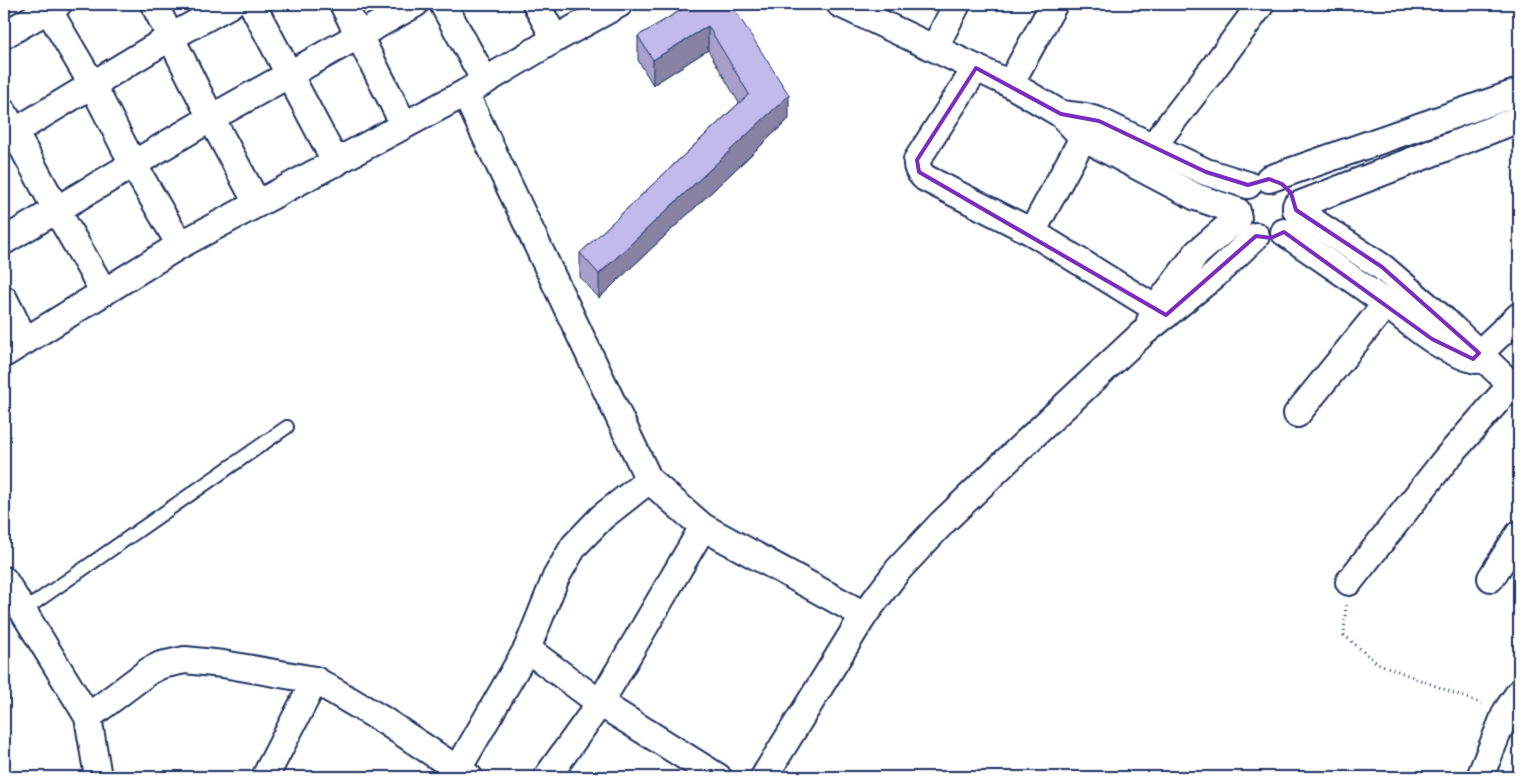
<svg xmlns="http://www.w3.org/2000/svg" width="1523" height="781" font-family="Sriracha,sans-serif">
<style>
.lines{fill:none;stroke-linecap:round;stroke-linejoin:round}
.service-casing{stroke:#1b2f5e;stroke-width:16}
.minor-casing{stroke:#1b2f5e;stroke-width:30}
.path{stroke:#1b2f5e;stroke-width:3;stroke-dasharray:1 4;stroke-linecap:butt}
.service{stroke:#fff;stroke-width:12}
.minor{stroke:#fff;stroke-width:26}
.wall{fill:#a8a0cb;stroke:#1b2f5e}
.shaded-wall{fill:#8882a5;stroke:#1b2f5e}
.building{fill:#c3baec;stroke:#1b2f5e}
.marked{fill:none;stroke:#7b2cbf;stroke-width:4;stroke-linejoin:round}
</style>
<rect width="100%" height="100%" fill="#fff"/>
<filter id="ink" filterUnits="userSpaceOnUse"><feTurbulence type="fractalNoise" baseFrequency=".02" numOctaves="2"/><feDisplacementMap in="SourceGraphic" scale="10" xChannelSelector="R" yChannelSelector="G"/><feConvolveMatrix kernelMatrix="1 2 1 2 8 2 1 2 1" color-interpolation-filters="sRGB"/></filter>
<g filter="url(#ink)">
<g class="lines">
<defs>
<path id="service" d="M23,611L287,427"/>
<g id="minor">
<path d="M45,4L92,84L133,164L180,245"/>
<path d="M154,4L211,118L257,203"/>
<path d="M252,4L336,163"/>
<path d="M343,4L404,125"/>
<path d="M443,4L485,81"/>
<path d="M536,4L555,39"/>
<path d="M840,4L1010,84L1061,114L1077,131L1101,147L1196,197L1237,211"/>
<path d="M4,35L58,4"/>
<path d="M935,47L957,4"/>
<path d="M976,68L917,160C916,168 919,172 925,178L1032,232L1166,315"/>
<path d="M1010,84L1054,4"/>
<path d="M465,93L649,480L703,527L864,615"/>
<path d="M4,113L56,209L104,292"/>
<path d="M1061,114L1085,117L1099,121L1206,172L1248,185"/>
<path d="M4,138L171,37L231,4"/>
<path d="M1153,146L1213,69L1261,4"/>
<path d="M1269,179L1519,92"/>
<path d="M1296,206L1519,119"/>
<path d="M1296,210L1382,267L1445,321L1519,392"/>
<path d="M1032,232L1084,136"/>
<path d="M1284,232C1314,253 1344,273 1373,294C1405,317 1436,350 1476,360"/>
<path d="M4,241L211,118L415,4"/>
<path d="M4,299L25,341"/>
<path d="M1150,321L1164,297L1197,253L1238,218"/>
<path d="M4,354L180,245L465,93L555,39L619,4"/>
<path d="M1473,359L1519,316"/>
<path d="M1297,414L1386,304"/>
<path d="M1491,578L1519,534"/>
<path d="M4,580L88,717L98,777"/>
<path d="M1349,582L1446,459L1511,385"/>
<path d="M527,649L600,703L718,777"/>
<path d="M88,717L149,671L161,665L185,660L223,664L315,680L383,720L469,777"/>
<path d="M458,769L527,649L556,577L574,546L602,517L649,480"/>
<path d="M265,777L315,680"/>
<path d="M547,777L600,703L703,527"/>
<path d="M764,777L864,615L898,570L942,523L1020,448L1142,334L1215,275L1256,236"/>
<path d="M1480,777L1506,712L1519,693"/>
</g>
</defs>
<!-- service casing -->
<use href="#service" class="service-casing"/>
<!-- minor casing -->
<use href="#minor" class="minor-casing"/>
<!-- path -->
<path class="path" d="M1346,605L1344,635L1377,663L1482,704"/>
<!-- service -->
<use href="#service" class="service"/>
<!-- minor -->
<use href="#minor" class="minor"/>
</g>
<!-- wall -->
<path class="wall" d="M691,4L789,119L599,298L580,277V253L739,103L708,50L653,85L638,60V36Z"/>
<!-- shaded-wall -->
<g class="shaded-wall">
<path d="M708,26V50L653,85V60Z"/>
<path d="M789,95V119L599,298V274Z"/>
</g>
<!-- building -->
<path class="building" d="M691,4H731L789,95L599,274L580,253L749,94L708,26L653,60L638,36Z"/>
</g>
<!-- marked area -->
<path class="marked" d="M976,68L1061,114L1099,121L1206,172L1248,185L1269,179L1282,184L1291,193L1296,210L1382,267L1479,353L1473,359L1432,339L1284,232L1271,238L1256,236L1166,315L919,172L917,160Z"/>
<!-- margin -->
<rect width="1523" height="781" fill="none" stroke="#fff" stroke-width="20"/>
<rect x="10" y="10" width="1503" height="761" fill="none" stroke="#1b2f5e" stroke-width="2" filter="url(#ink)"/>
</svg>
